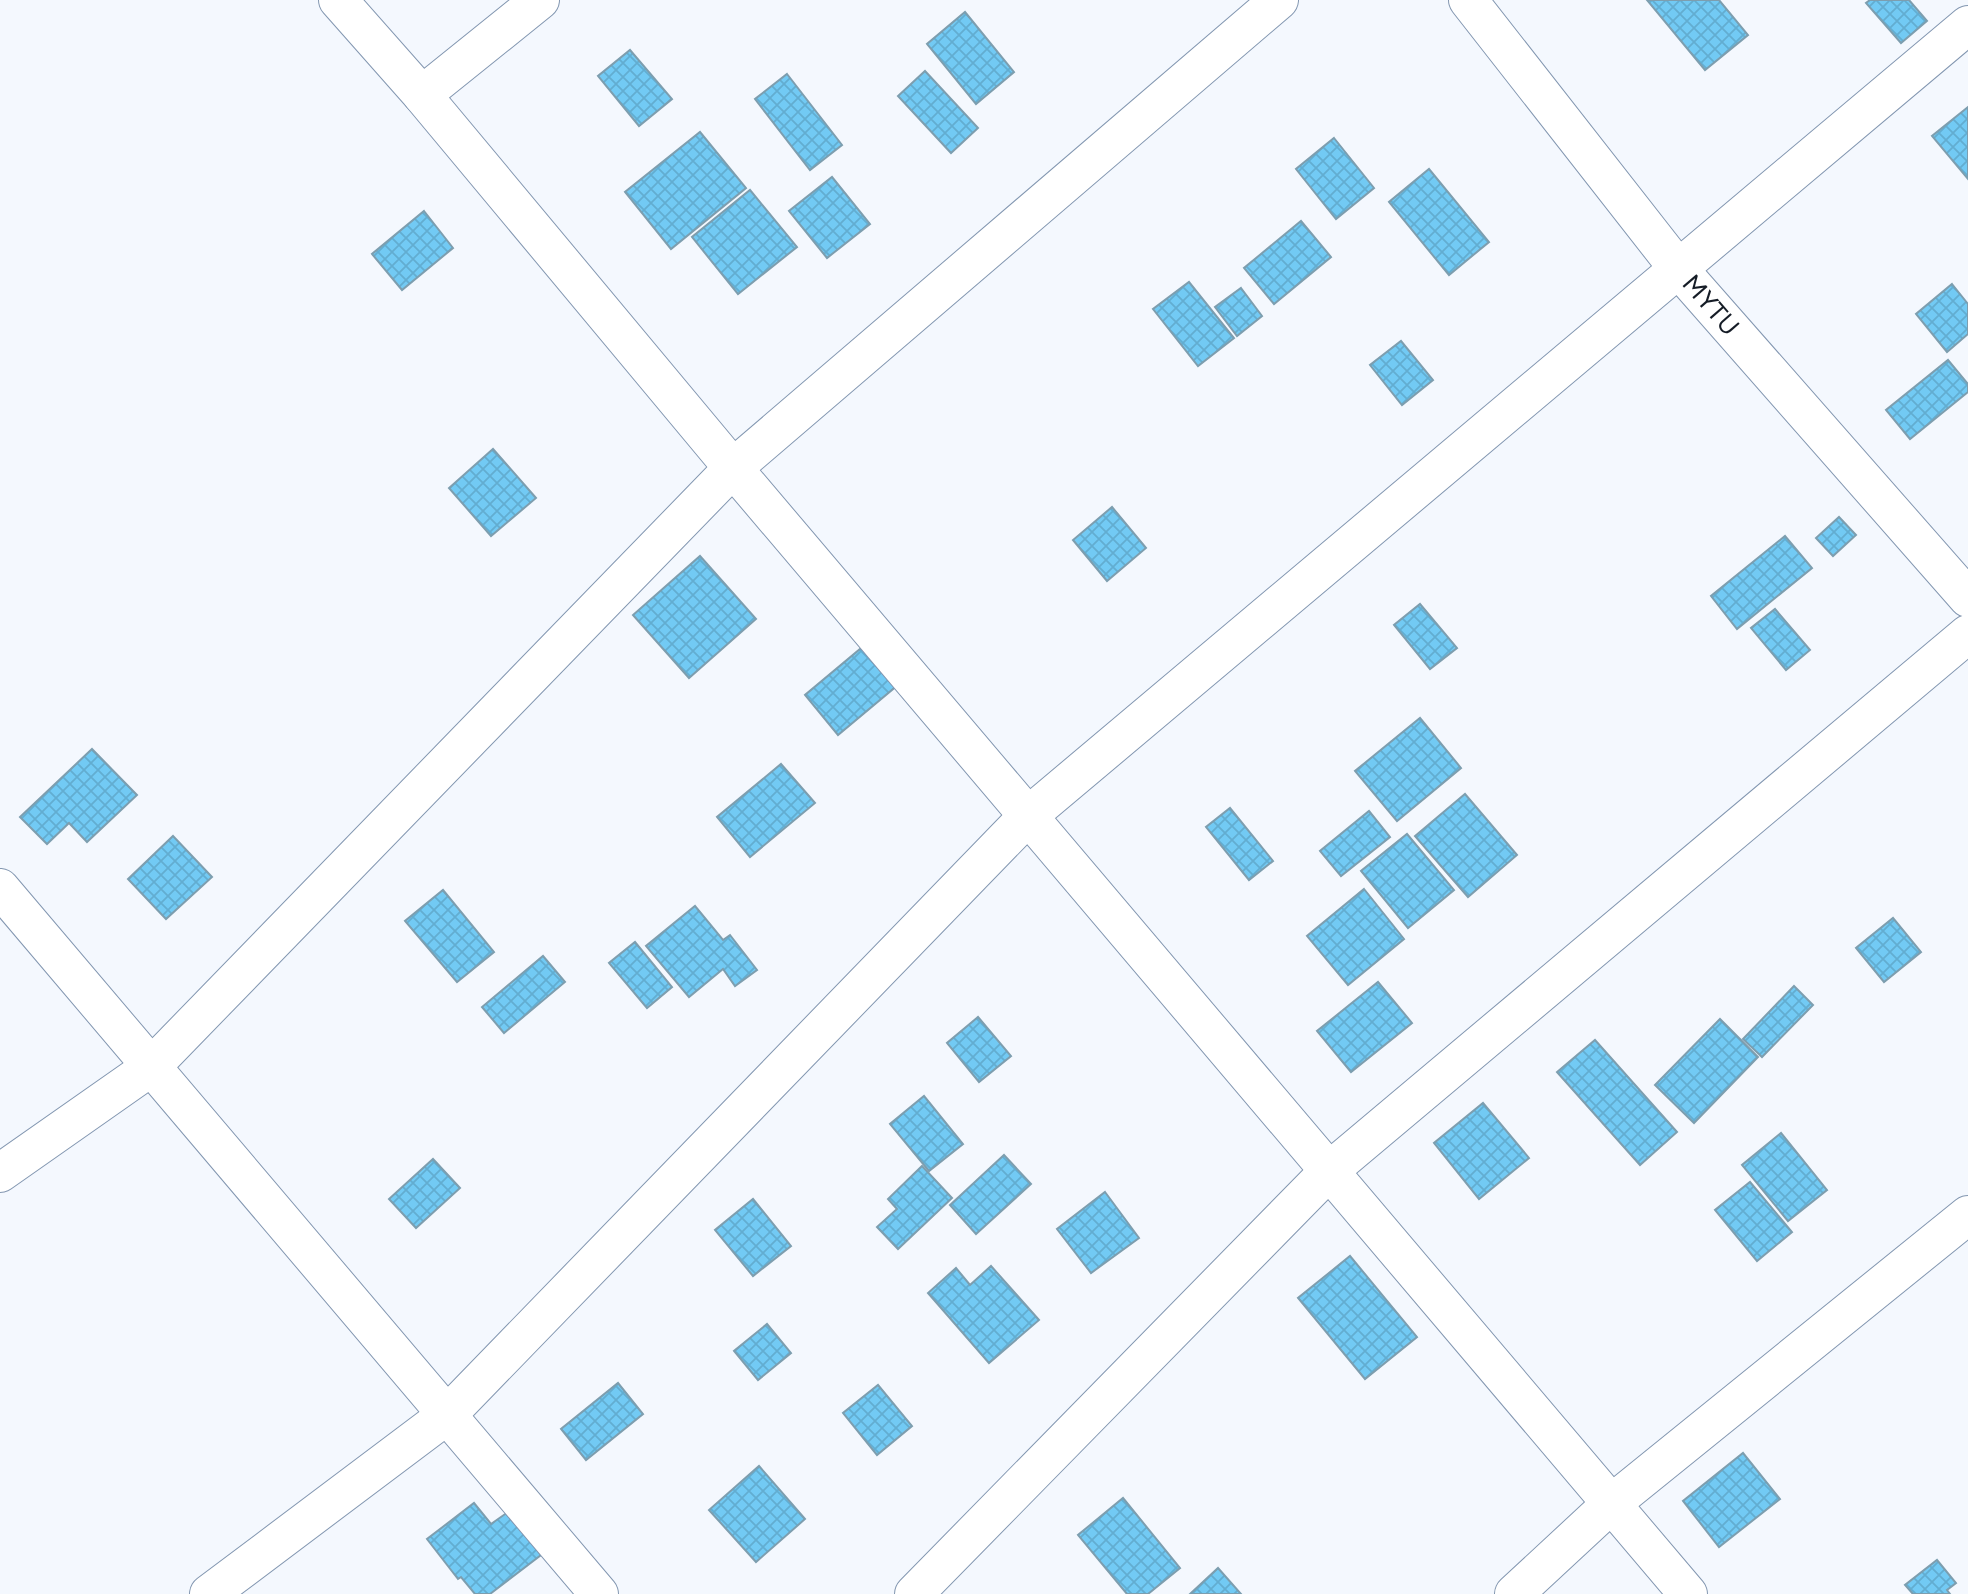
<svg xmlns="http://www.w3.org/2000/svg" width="1968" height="1594" font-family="Figtree,sans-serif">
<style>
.building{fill:url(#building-cross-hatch);stroke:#7d9eaf;stroke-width:2}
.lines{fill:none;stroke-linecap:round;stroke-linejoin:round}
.minor-casing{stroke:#8397b1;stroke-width:40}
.minor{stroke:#fff;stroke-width:38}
.labels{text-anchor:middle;stroke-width:5;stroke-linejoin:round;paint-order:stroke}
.street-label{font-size:26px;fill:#151c26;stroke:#fff}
</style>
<defs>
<pattern id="building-cross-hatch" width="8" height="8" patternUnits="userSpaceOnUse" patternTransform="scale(1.75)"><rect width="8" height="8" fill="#72caf4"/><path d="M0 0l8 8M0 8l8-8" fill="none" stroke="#62add1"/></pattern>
</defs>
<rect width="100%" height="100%" fill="#f4f8fe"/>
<!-- building -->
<g class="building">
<path d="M1647,0H1719L1748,35L1705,70Z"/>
<path d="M1870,0H1909L1927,21L1901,43L1866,3Z"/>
<path d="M965,12L1014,72L976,104L927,44Z"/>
<path d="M630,50L672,99L639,126L598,76Z"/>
<path d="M925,71L978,128L951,153L898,96Z"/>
<path d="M787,74L842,145L810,170L755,99Z"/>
<path d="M1968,107V179L1932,136Z"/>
<path d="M700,132L746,188L671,249L625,192Z"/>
<path d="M1334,138L1374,188L1336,219L1296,169Z"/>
<path d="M1429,169L1489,242L1449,275L1389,202Z"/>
<path d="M832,177L870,224L827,258L789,211Z"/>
<path d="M750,190L797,247L738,294L692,237Z"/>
<path d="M424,211L453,248L402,290L372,254Z"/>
<path d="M1301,221L1331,257L1274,304L1244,268Z"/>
<path d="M1189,282L1234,338L1198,366L1153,309Z"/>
<path d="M1952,284L1968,304V334L1947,352L1916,314Z"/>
<path d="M1241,288L1262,316L1237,336L1215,307Z"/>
<path d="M1401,341L1433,380L1402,405L1370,365Z"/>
<path d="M1948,360L1968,384V392L1910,439L1886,410Z"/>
<path d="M493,449L536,498L491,536L449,488Z"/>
<path d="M1112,507L1146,548L1107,581L1073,540Z"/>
<path d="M1839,517L1856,535L1833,556L1816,538Z"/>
<path d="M1785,536L1812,568L1737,629L1711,596Z"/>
<path d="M700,556L756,619L689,678L633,615Z"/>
<path d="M1420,604L1457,648L1430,669L1394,625Z"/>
<path d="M1775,609L1810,650L1786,670L1751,628Z"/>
<path d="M872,639L905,679L838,735L805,695Z"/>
<path d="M1420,718L1461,768L1397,821L1355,771Z"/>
<path d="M92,749L137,795L87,842L69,823L47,844L20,817Z"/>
<path d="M781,764L815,803L750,857L717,817Z"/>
<path d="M1465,794L1517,855L1468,897L1415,836Z"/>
<path d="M1230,808L1273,861L1249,880L1206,827Z"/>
<path d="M1369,811L1390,837L1341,876L1320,851Z"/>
<path d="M1407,834L1454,890L1408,928L1361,871Z"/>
<path d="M173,836L212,877L166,919L128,879Z"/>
<path d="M1364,889L1404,939L1348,985L1307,936Z"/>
<path d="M443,890L494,952L457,982L405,921Z"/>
<path d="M695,906L723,940L730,935L757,970L735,986L723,969L689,997L646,946Z"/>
<path d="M1893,918L1921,952L1884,982L1856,948Z"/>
<path d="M635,942L672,987L647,1008L609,963Z"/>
<path d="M543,956L565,982L504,1033L482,1007Z"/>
<path d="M1378,982L1412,1023L1351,1072L1317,1031Z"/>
<path d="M1794,986L1813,1005L1762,1057L1743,1039Z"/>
<path d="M978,1017L1011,1056L979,1082L947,1043Z"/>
<path d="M1720,1019L1758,1057L1694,1123L1655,1085Z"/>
<path d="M1595,1040L1677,1132L1640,1165L1557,1072Z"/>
<path d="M924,1096L963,1144L929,1171L890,1124Z"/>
<path d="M1483,1103L1529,1158L1479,1199L1434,1143Z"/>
<path d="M1781,1133L1827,1190L1788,1221L1742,1165Z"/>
<path d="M1004,1155L1031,1184L976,1234L950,1205Z"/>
<path d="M433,1159L460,1188L416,1228L389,1199Z"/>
<path d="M922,1166L952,1198L898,1249L877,1227L897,1209L888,1199Z"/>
<path d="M1750,1182L1792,1232L1757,1261L1715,1210Z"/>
<path d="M1105,1192L1139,1238L1091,1273L1057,1229Z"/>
<path d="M753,1199L791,1246L753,1276L715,1230Z"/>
<path d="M1350,1256L1417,1337L1365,1379L1298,1298Z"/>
<path d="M991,1266L1039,1320L989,1363L928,1293L956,1268L970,1285Z"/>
<path d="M767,1324L791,1353L758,1380L734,1351Z"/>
<path d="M618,1383L643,1414L586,1460L561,1429Z"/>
<path d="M878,1385L912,1426L877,1455L843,1413Z"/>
<path d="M1743,1453L1780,1499L1719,1547L1683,1501Z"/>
<path d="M759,1466L805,1519L756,1562L709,1510Z"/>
<path d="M1123,1498L1180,1568L1148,1594H1127L1078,1535Z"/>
<path d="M474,1503L491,1524L508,1512L541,1555L490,1594H475L461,1577L458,1579L427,1539Z"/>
<path d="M1937,1560L1956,1583L1947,1590L1950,1594H1913L1905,1585Z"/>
<path d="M1218,1568L1241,1594H1190Z"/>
</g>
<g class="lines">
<defs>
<g id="minor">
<path d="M338,0L422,95L733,468L1688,1594"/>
<path d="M1468,0L1677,267L1968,598"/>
<path d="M422,95L540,0"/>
<path d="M0,888L599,1594"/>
<path d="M0,1173L151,1067L733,468L1279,0"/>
<path d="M209,1594L447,1415L1028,816L1968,25"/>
<path d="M914,1594L1329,1171L1968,634"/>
<path d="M1514,1594L1611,1504L1968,1215"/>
</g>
</defs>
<!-- minor casing -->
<use href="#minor" class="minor-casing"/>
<!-- minor -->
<use href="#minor" class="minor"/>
</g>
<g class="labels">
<!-- street labels -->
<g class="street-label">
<text transform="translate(1711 305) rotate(49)" y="9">MYTU</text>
</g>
</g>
</svg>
